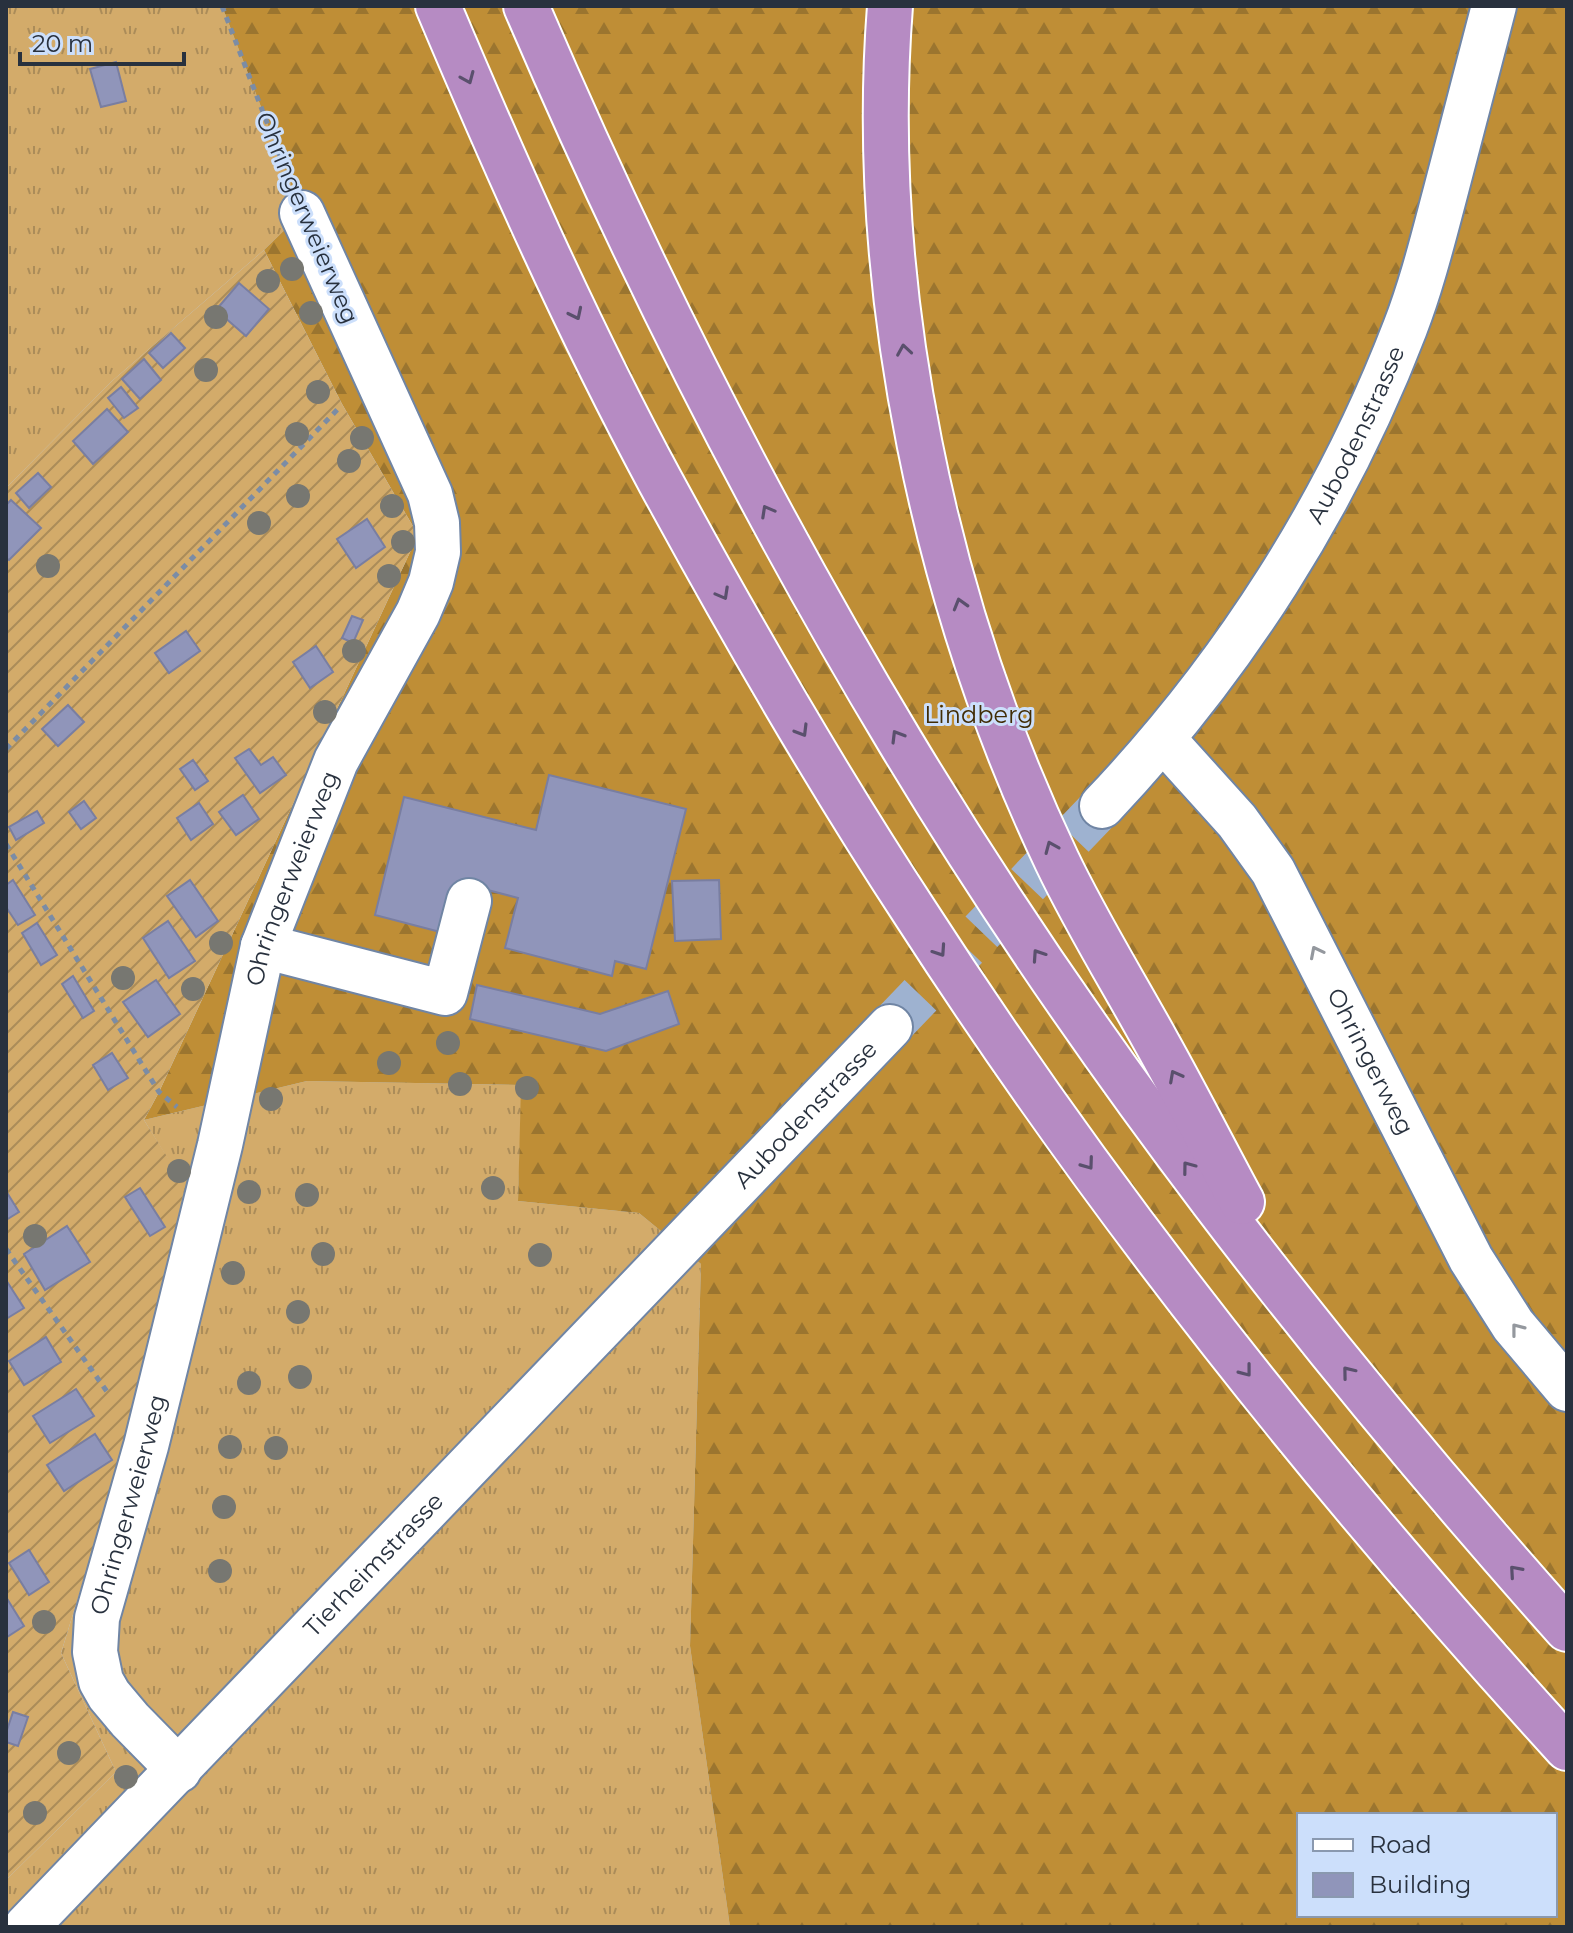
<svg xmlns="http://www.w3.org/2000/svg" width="1573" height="1933" font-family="Montserrat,sans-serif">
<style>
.grass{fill:url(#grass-tufts)}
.forest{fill:url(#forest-firs);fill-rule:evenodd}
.garden{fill:url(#garden-furrows)}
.building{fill:#9095ba;stroke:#797ea1;stroke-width:2}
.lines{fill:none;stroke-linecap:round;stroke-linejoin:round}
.minor-tunnel{stroke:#9eb2d0;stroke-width:44;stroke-dasharray:44 22;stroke-linecap:butt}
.minor-casing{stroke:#7085a4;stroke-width:48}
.highway-casing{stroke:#fff;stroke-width:48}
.path{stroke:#7b8ca5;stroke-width:5;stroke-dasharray:6 6;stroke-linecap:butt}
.minor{stroke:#fff;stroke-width:44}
.highway{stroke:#b68bc3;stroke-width:44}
.tree{fill:#777771}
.oneway{stroke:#5a506d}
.oneway2{stroke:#94989e}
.labels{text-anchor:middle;stroke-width:6;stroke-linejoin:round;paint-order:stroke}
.street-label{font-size:24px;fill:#28313e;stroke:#ccdffb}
.park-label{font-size:24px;fill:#402c05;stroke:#ccdffb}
</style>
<defs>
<pattern id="grass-tufts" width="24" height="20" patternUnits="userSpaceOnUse" patternTransform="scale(2)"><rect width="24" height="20" fill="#d3ab6a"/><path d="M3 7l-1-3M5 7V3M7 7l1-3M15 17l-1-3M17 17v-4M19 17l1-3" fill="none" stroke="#ab8c59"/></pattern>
<pattern id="forest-firs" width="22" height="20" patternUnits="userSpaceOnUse" patternTransform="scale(2)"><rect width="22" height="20" fill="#bf8e36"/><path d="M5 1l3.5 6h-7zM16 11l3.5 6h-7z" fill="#9b752f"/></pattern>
<pattern id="garden-furrows" width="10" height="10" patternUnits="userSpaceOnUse" patternTransform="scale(2)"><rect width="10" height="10" fill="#d3ab6a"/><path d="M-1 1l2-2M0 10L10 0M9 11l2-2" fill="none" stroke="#ab8c59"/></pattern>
</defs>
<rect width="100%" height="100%" fill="#bbd2f4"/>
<!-- grass -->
<g class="grass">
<path d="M6,6H222L302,213L264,250L112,381L6,488Z"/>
<path d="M307,1081L522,1085L518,1201L639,1213L701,1264L690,1646L730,1927H6V1880L116,1772L61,1653L131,1426L184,1185L144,1120Z"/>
</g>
<!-- forest -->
<path class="forest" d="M222,6H1567V1927H730L690,1646L701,1264L639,1213L518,1201L521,1085L307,1081L144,1120L159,1092L418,535L342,404L264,250L302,213ZM1299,1815H1555V1915H1299Z"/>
<!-- garden -->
<path class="garden" d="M264,250L342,404L418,535L159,1092L144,1120L185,1185L131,1426L61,1653L116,1772L6,1880V488L112,381Z"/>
<!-- building -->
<g class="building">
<path d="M116,62L126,101L101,107L90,69Z"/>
<path d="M239,283L269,309L246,336L216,310Z"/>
<path d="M171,333L185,348L163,368L149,353Z"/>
<path d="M144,359L161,380L140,399L122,379Z"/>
<path d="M121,387L138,408L124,418L108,398Z"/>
<path d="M107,409L128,432L93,464L73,441Z"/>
<path d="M38,473L51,487L29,508L16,493Z"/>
<path d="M11,500L41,528L9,560L6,558V505Z"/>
<path d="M367,519L385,547L356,568L337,539Z"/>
<path d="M352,616L363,620L353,643L342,638Z"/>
<path d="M186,631L200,651L169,673L155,653Z"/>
<path d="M316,646L333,672L310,688L293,662Z"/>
<path d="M68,705L84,722L58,746L42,729Z"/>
<path d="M249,749L261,765L273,757L286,775L260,793L235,758Z"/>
<path d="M193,760L208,781L195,790L180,769Z"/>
<path d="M549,775L686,809L646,969L615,961L612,976L505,948L518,898L457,882L444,933L375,915L404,797L536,830Z"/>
<path d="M243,795L259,819L236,835L219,812Z"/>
<path d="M84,801L96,818L81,829L69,812Z"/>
<path d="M199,803L213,824L191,840L177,818Z"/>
<path d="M37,811L44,823L16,840L9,827Z"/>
<path d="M13,880L35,915L18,925L6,907V885Z"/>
<path d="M190,880L218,921L196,937L167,896Z"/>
<path d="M719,880L721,939L675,941L672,881Z"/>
<path d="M168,921L195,961L169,978L143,938Z"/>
<path d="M37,923L57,955L41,965L22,933Z"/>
<path d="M73,976L94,1011L83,1018L62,984Z"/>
<path d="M156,980L180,1014L148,1037L123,1002Z"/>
<path d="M477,985L600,1014L668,991L679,1024L606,1051L470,1019Z"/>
<path d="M112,1053L128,1078L108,1090L93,1065Z"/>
<path d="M140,1188L165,1227L150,1236L125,1197Z"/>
<path d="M6,1191L19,1212L6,1220Z"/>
<path d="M67,1226L90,1262L45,1290L24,1254Z"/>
<path d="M6,1280L24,1308L6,1319Z"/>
<path d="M46,1337L61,1362L24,1385L9,1361Z"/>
<path d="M76,1389L94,1416L50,1443L33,1416Z"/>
<path d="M95,1434L112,1460L64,1491L47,1465Z"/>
<path d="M29,1550L49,1582L29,1595L9,1563Z"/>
<path d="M6,1597L24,1626L7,1637L6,1635Z"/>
<path d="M13,1712L28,1717L18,1746L6,1742V1733Z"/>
</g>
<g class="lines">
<!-- minor-tunnel -->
<path class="minor-tunnel" d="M890,1027L1102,806"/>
<defs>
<g id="minor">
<path id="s1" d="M1163,739L1237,821L1273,871L1471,1259L1513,1325L1567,1389"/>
<path id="s2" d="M1102,806C1233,668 1337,505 1405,328C1422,284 1433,239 1445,194C1461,131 1478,69 1494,6"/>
<path d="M263,946L445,993L469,901"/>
<path id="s3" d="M179,1770L130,1720L109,1695L101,1681L95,1652L97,1618L146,1446L220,1145L263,946L336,761L418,613L431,582L438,552L437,523L430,494L302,213"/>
<path id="s4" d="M26,1927L890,1027"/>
</g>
<g id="highway">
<path d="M438,6C506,167 577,327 660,481C740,628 824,774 916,914C1107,1210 1330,1488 1567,1748"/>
<path d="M526,6C635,260 758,506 901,743C1092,1060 1321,1353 1567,1629"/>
<path d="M890,6C868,289 935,605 1057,861C1087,924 1124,983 1158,1045C1187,1097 1214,1150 1242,1202"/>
</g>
</defs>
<!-- minor casing -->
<use href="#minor" class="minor-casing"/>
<!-- highway casing -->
<use href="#highway" class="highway-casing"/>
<!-- path -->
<g class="path">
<path d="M222,6L285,169"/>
<path d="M6,749L338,409"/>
<path d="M6,844L159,1092L177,1107"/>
<path d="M6,1249L108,1393"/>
</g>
<!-- minor -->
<use href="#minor" class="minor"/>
<!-- highway -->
<use href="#highway" class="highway"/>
</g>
<!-- trees -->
<g class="tree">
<circle cx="292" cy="269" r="12"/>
<circle cx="268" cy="281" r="12"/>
<circle cx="311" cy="313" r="12"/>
<circle cx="216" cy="317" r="12"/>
<circle cx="206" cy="370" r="12"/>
<circle cx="318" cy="392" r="12"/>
<circle cx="297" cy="434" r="12"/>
<circle cx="362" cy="438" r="12"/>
<circle cx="349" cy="461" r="12"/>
<circle cx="298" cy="496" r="12"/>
<circle cx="392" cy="506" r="12"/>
<circle cx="259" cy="523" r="12"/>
<circle cx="403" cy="542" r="12"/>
<circle cx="48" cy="566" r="12"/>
<circle cx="389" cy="576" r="12"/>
<circle cx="354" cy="651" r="12"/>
<circle cx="325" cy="712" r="12"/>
<circle cx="221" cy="943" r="12"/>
<circle cx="123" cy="978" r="12"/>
<circle cx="193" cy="989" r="12"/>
<circle cx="448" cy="1043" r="12"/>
<circle cx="389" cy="1063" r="12"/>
<circle cx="460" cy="1084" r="12"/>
<circle cx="527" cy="1088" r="12"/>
<circle cx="271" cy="1099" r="12"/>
<circle cx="179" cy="1171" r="12"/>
<circle cx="493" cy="1188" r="12"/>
<circle cx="249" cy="1192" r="12"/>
<circle cx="307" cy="1195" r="12"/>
<circle cx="35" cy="1236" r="12"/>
<circle cx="323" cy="1254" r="12"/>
<circle cx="540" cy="1255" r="12"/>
<circle cx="233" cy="1273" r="12"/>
<circle cx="298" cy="1312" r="12"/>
<circle cx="300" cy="1377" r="12"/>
<circle cx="249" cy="1383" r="12"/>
<circle cx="230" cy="1447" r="12"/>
<circle cx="276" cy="1448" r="12"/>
<circle cx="224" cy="1507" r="12"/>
<circle cx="220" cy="1571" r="12"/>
<circle cx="44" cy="1622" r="12"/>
<circle cx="69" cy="1753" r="12"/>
<circle cx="126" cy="1777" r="12"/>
<circle cx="35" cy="1813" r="12"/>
</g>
<!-- one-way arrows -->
<defs><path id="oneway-chevron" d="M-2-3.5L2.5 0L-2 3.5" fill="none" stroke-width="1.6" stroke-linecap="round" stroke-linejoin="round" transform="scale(2)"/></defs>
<g class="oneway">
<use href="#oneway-chevron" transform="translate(468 78) rotate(67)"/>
<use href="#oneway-chevron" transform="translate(576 314) rotate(64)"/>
<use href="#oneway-chevron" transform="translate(904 350) rotate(-99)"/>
<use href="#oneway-chevron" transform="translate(767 511) rotate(-119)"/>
<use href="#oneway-chevron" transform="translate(723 594) rotate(61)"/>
<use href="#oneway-chevron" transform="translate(960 604) rotate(-106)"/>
<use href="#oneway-chevron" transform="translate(802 731) rotate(59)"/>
<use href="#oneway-chevron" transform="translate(897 736) rotate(-121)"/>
<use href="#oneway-chevron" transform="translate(1051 847) rotate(-113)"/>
<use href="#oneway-chevron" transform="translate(940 951) rotate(56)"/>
<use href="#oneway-chevron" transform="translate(1038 955) rotate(-124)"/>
<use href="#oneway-chevron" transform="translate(1175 1076) rotate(-118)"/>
<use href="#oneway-chevron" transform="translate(1088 1164) rotate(54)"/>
<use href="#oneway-chevron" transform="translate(1188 1167) rotate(-127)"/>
<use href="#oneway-chevron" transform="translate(1246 1371) rotate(52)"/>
<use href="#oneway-chevron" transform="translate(1348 1372) rotate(-129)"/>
<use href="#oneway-chevron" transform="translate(1515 1571) rotate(-131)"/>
</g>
<g class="oneway2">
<use href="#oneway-chevron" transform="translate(1316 952) rotate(-117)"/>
<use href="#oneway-chevron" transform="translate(1517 1329) rotate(-128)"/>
</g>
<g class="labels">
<!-- street labels -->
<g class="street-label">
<text transform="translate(307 218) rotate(67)" y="8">Ohringerweierweg</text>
<text dy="8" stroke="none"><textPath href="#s2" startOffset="452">Aubodenstrasse</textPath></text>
<text dy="8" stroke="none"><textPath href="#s3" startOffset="948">Ohringerweierweg</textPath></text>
<text dy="8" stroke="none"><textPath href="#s1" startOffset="386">Ohringerweg</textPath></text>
<text dy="8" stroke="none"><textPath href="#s4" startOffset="1126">Aubodenstrasse</textPath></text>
<text dy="8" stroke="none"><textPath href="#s3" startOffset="300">Ohringerweierweg</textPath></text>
<text dy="8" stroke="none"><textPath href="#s4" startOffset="502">Tierheimstrasse</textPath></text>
</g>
<!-- park labels -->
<g class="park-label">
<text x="979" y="723">Lindberg</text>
</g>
</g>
<!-- border -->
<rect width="1573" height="1933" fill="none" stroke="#28313e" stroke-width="16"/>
<!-- legend -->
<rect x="1297" y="1813" width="260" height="104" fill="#ccdffb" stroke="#8a99af" stroke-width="2"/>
<rect x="1313" y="1839" width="40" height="12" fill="#ffffff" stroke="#8a99af" stroke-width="2"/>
<text x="1369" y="1853" font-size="24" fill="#28313e">Road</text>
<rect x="1313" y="1873" width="40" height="24" fill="#9095ba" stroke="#8a99af" stroke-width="2"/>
<text x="1369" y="1893" font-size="24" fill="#28313e">Building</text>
<!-- scale -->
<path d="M20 52v12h164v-12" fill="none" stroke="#28313e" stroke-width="4"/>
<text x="32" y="52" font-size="24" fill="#28313e" stroke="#ccdffb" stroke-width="6" paint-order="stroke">20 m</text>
</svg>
